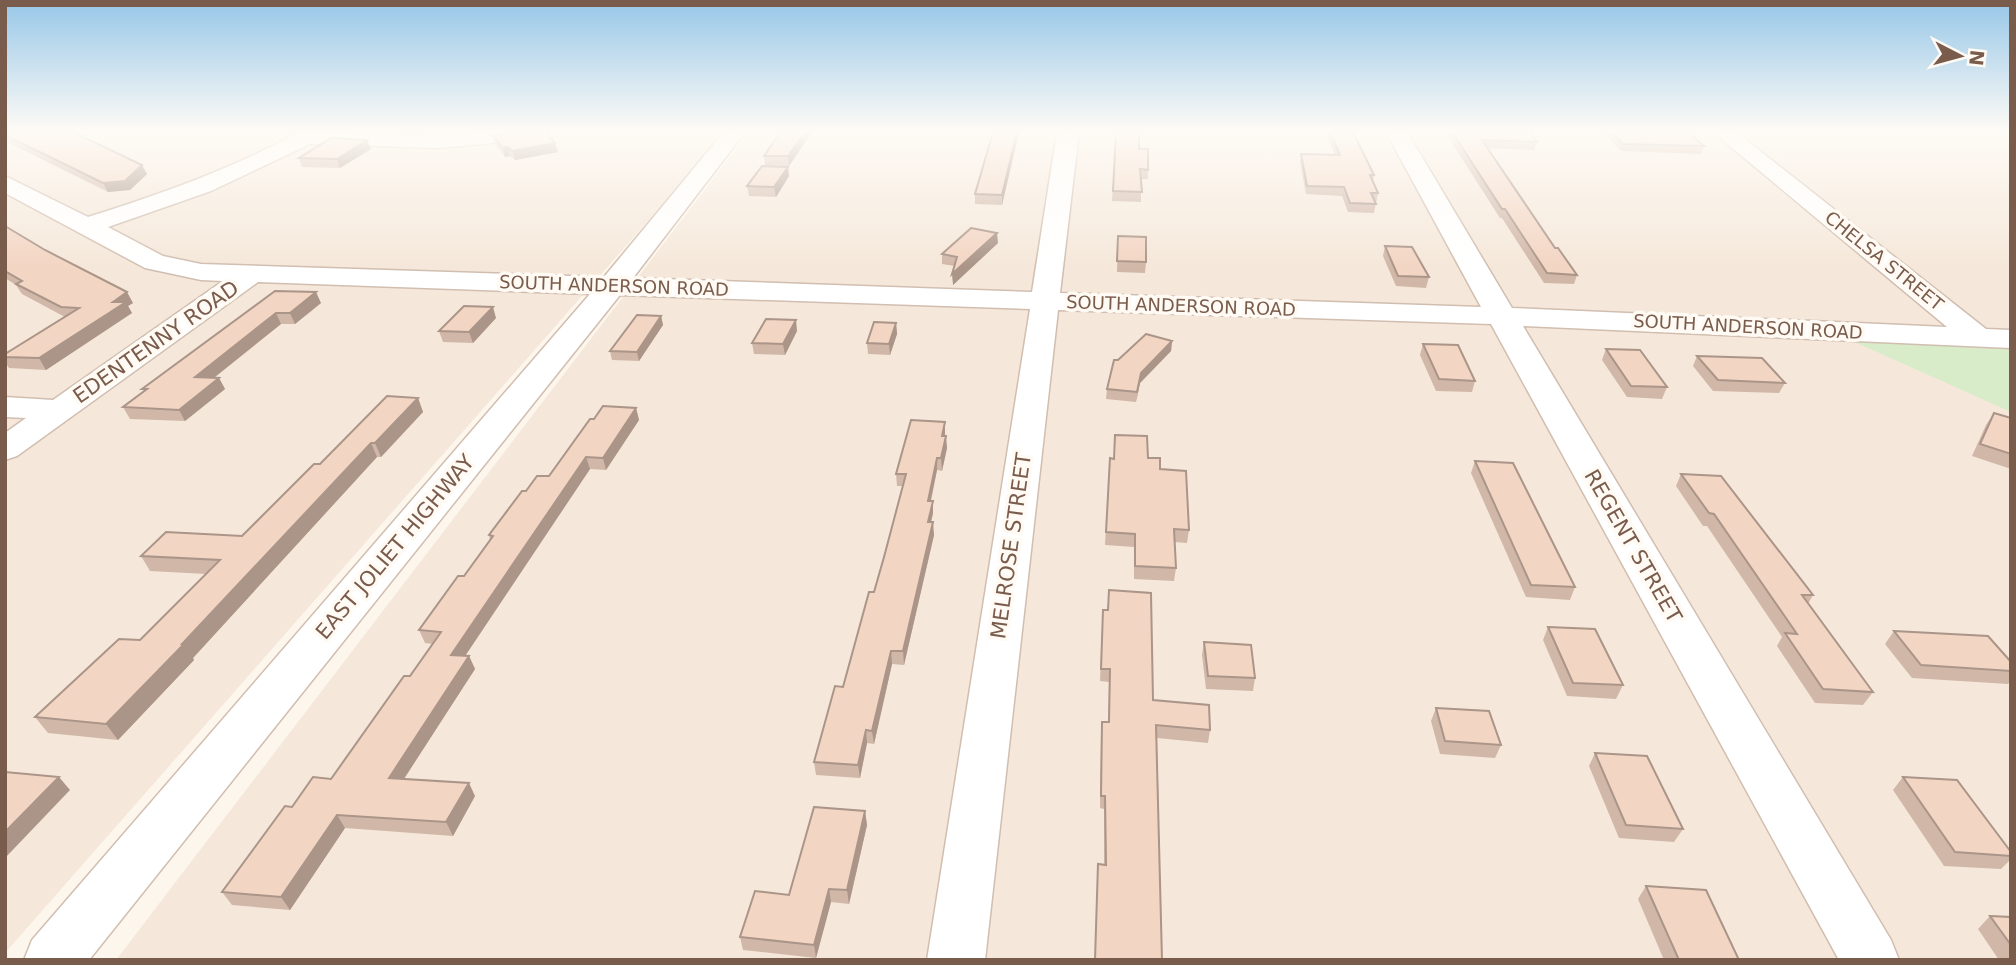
<svg xmlns="http://www.w3.org/2000/svg" width="2016" height="965" font-family="'DejaVu Sans',sans-serif">
<style>
.residential{fill:#f5e8da}
.green{fill:#d8ecc9}
.lines{fill:none;stroke-linecap:round;stroke-linejoin:round}
.minor-casing{stroke:#d1beb0;stroke-width:3}
.minor{fill:#fff;fill-rule:evenodd}
.wall{fill:#d1b7a8}
.shaded-wall{fill:#aa9588}
.building{fill:#f3d5c3;stroke:#aa9588;stroke-width:2}
.labels{text-anchor:middle;stroke-width:7;stroke-linejoin:round;paint-order:stroke}
.far-street-label{font-size:18px;fill:#7a5c4d;stroke:#fffaf3}
.street-label{font-size:21px;fill:#7a5c4d;stroke:#fffaf3}
</style>
<rect width="100%" height="100%" fill="#fdf6ec"/>
<!-- residential -->
<g class="residential">
<path d="M5,132H726L5,953Z"/>
<path d="M749,132H2011V960H116Z"/>
</g>
<!-- green -->
<path class="green" d="M1839,335L2011,342V412Z"/>
<g class="lines">
<defs>
<path id="minor" d="M299,132L412,135L528,132L525,136L492,143L439,148L310,144L211,191L108,227L163,256L201,264L604,277L724,132H745L633,278L1032,292L1057,132H1079L1060,293L1481,307L1386,132H1407L1512,308L1947,327L1713,132H1736L1986,329L2011,330V348L1523,326L1891,940L1899,960H1839L1491,324L1058,310L985,960H927L1030,309L620,295L89,960H24L32,940L590,294L258,282L17,456L5,460V433L26,418L5,417V397L53,400L223,281L201,280L145,268L5,193V176L88,217C161,194 232,169 299,132Z"/>
</defs>
<!-- minor casing -->
<use href="#minor" class="minor-casing"/>
<!-- minor -->
<use href="#minor" class="minor"/>
</g>
<!-- wall -->
<g class="wall">
<path d="M5,132L147,174L130,190L108,192L5,141Z"/>
<path d="M781,132H812L789,166L765,165L764,156Z"/>
<path d="M1019,132L1002,205L975,204V194Z"/>
<path d="M1116,132L1139,149L1148,170V179H1141V202L1112,201Z"/>
<path d="M1325,132H1353L1374,175L1373,181L1378,193L1374,213L1348,212L1342,196L1306,194L1300,162L1301,154L1335,155Z"/>
<path d="M1445,132H1530L1537,142L1534,150L1488,148L1555,248L1577,275L1574,284L1544,283L1502,218H1500Z"/>
<path d="M1602,132H1688L1704,146L1701,154L1621,151Z"/>
<path d="M493,136L555,143L558,152L515,160L510,156L505,157L496,145Z"/>
<path d="M371,149L340,168L302,167L299,158Z"/>
<path d="M789,176L776,197L749,196L747,186Z"/>
<path d="M5,226L133,303L128,306L132,313L46,370L9,368L5,362V354L65,317L22,294L16,285L5,278Z"/>
<path d="M1118,236L1146,262L1145,273L1117,272Z"/>
<path d="M998,243L953,285L955,266L942,264V254Z"/>
<path d="M1385,246L1429,277L1426,288L1396,286L1383,256Z"/>
<path d="M275,291L321,303L295,324H281L214,378H219L225,389L185,421L130,419L123,407L144,391L142,389Z"/>
<path d="M661,316L663,325L639,361L612,360L610,351Z"/>
<path d="M496,318L473,343L443,342L439,331Z"/>
<path d="M896,323L897,334L890,355L868,354L867,343Z"/>
<path d="M797,331L785,355L754,354L752,343Z"/>
<path d="M1172,341L1171,351L1140,383L1136,402L1106,399L1107,389L1118,360Z"/>
<path d="M1423,344L1475,381L1472,392L1436,391L1420,355Z"/>
<path d="M1606,349L1667,387L1662,399L1627,397L1602,360Z"/>
<path d="M1697,356L1785,383L1779,393L1713,391L1693,366Z"/>
<path d="M418,398L423,412L381,457H377L193,658L194,660L118,740L48,733L35,717L140,640L206,574L150,571L141,556L242,536L320,464Z"/>
<path d="M636,408L639,420L606,470L590,469L465,656H469L475,669L404,779L475,796L453,836L345,828L290,910L232,905L222,892L292,807L331,779L410,676L433,644L425,643L419,630L464,576L490,540L489,535L526,491L549,476L594,419Z"/>
<path d="M1994,413L2011,418V469L1972,456L1986,425Z"/>
<path d="M945,434L947,448L942,471L937,470L931,501L933,513L931,522L934,535L904,665L892,664L874,744L867,743L860,778L816,775L814,762L843,687L874,592L903,486H897L896,474Z"/>
<path d="M1110,458H1148L1160,469L1189,530L1187,543L1174,542L1176,568L1174,581L1134,579V547L1105,545Z"/>
<path d="M1475,461L1575,587L1570,600L1526,597L1471,473Z"/>
<path d="M1681,474L1813,595L1808,604L1873,692L1863,705L1815,703L1777,646L1782,637L1707,526H1703L1676,486Z"/>
<path d="M1109,590L1153,700L1210,730L1208,743L1157,738L1162,960H1095L1098,864L1104,865V809L1100,808L1101,735L1102,722H1108L1109,682L1100,681L1103,610H1108Z"/>
<path d="M1548,627L1623,685L1616,699L1567,696L1543,640Z"/>
<path d="M1894,631L2011,662V681L2008,684L1912,678L1885,644Z"/>
<path d="M1204,642L1255,678L1253,691L1206,689L1202,655Z"/>
<path d="M1436,708L1501,745L1495,758L1440,754L1431,721Z"/>
<path d="M1595,753L1683,829L1674,842L1619,838L1589,766Z"/>
<path d="M1903,777L2011,852V859L2001,869L1944,866L1893,790Z"/>
<path d="M865,811L867,825L849,904L831,902L816,958L743,950L740,937L789,895Z"/>
<path d="M1646,886L1739,960H1664L1638,899Z"/>
<path d="M1990,916L2011,917V960H1999L1978,929Z"/>
</g>
<!-- shaded-wall -->
<g class="shaded-wall">
<path d="M805,132H812L789,166L788,156Z"/>
<path d="M1017,132H1019L1002,205V195Z"/>
<path d="M367,140L371,149L340,168L337,159Z"/>
<path d="M555,143L558,152L515,160L512,151Z"/>
<path d="M508,147L510,156L505,157L503,148Z"/>
<path d="M142,165L147,174L130,190L108,192L103,183Z"/>
<path d="M788,167L789,176L776,197L774,187Z"/>
<path d="M997,233L998,243L953,285L952,274Z"/>
<path d="M127,292L133,303L128,306L132,313L46,370L39,358L113,302Z"/>
<path d="M316,292L321,303L295,324L290,313Z"/>
<path d="M493,307L496,318L473,343L469,332Z"/>
<path d="M276,313L281,324L201,388L195,377Z"/>
<path d="M661,316L663,325L639,361L637,352Z"/>
<path d="M796,320L797,331L785,355L783,344Z"/>
<path d="M896,323L897,334L890,355L889,344Z"/>
<path d="M1172,341L1171,351L1140,383L1136,402L1141,373Z"/>
<path d="M219,378L225,389L185,421L179,410Z"/>
<path d="M418,398L423,412L381,457L375,443Z"/>
<path d="M636,408L639,420L606,470L603,458Z"/>
<path d="M945,422V434L942,448V436Z"/>
<path d="M946,436L947,448L942,471L941,458Z"/>
<path d="M371,443L377,457L193,658L194,660L118,740L106,724Z"/>
<path d="M586,457L590,469L457,668L451,655Z"/>
<path d="M937,458V470L928,513V501Z"/>
<path d="M933,501V513L928,535V522Z"/>
<path d="M933,522L934,535L904,665L903,651Z"/>
<path d="M891,651L892,664L874,744L872,731Z"/>
<path d="M469,656L475,669L396,791L389,778Z"/>
<path d="M866,730L867,743L860,778L858,765Z"/>
<path d="M59,777L70,790L5,858V832Z"/>
<path d="M469,783L475,796L453,836L446,822Z"/>
<path d="M865,811L867,825L849,904L847,890Z"/>
<path d="M337,815L345,828L290,910L281,897Z"/>
<path d="M829,889L831,902L816,958L814,945Z"/>
</g>
<!-- building -->
<g class="building">
<path d="M5,132H73L142,165L125,181L103,183L5,135Z"/>
<path d="M512,132H546L555,143L512,151L508,147L503,148L493,136Z"/>
<path d="M781,132H805L788,156H764Z"/>
<path d="M993,132H1017L1002,195L975,194Z"/>
<path d="M1116,132H1139V149H1148V170L1140,169L1142,192L1113,191Z"/>
<path d="M1330,132H1353L1374,175H1370L1378,193H1371L1376,204L1350,203L1344,187L1307,186L1301,154L1340,155Z"/>
<path d="M1452,132H1530L1537,142L1482,140L1555,248H1558L1577,275L1547,273L1505,209H1502Z"/>
<path d="M1612,132H1688L1704,146L1623,144Z"/>
<path d="M331,138L367,140L337,159L299,158Z"/>
<path d="M762,166L788,167L774,187L747,186Z"/>
<path d="M5,226L45,250L127,292L113,302H126L39,358L5,357V354L79,308L61,307L16,284L22,281L5,271Z"/>
<path d="M971,228L997,233L952,274L957,257L942,254Z"/>
<path d="M1118,236L1146,237V262L1117,261Z"/>
<path d="M1385,246L1412,247L1429,277L1398,276Z"/>
<path d="M275,291L316,292L290,313H276L195,377L219,378L179,410L123,407L147,389H142Z"/>
<path d="M464,306L493,307L469,332L439,331Z"/>
<path d="M637,315L661,316L637,352L610,351Z"/>
<path d="M766,319L796,320L783,344L752,343Z"/>
<path d="M874,322L896,323L889,344L867,343Z"/>
<path d="M1146,334L1172,341L1141,373L1137,392L1107,389L1114,360H1118Z"/>
<path d="M1423,344L1458,345L1475,381L1439,379Z"/>
<path d="M1606,349L1640,350L1667,387L1631,386Z"/>
<path d="M1697,356L1762,358L1785,383L1718,380Z"/>
<path d="M387,396L418,398L375,443H371L182,644H184L106,724L35,717L119,639L140,640L220,560L141,556L166,532L242,536L314,464H320Z"/>
<path d="M603,406L636,408L603,458L586,457L451,655L469,656L389,778L469,783L446,822L337,815L281,897L222,892L285,806L292,807L313,777L331,779L404,676H410L441,632L419,630L458,576H464L493,536L489,535L522,491H526L537,476H549L590,419H594Z"/>
<path d="M1994,413L2011,418V454L1980,444Z"/>
<path d="M911,420L945,422L942,436H946L941,458H937L928,501H933L928,522H933L903,651H891L872,731L866,730L858,765L814,762L835,686L843,687L869,592H874L884,557L906,474H896Z"/>
<path d="M1115,435L1147,436L1148,458H1160V469L1186,471L1189,530L1174,529L1176,568L1135,566V534L1106,532L1110,458L1114,459Z"/>
<path d="M1475,461L1513,463L1575,587L1531,585Z"/>
<path d="M1681,474L1721,476L1813,595H1802L1873,692L1823,689L1785,633L1797,634L1714,514L1709,513Z"/>
<path d="M1109,590L1151,593L1153,700L1209,705L1210,730L1156,725L1162,960H1095L1098,864L1106,865L1105,796H1101L1102,722H1109L1110,669H1101L1103,610H1108Z"/>
<path d="M1548,627L1595,629L1623,685L1573,683Z"/>
<path d="M1894,631L1988,636L2011,662V671L1921,665Z"/>
<path d="M1204,642L1251,645L1255,678L1208,676Z"/>
<path d="M1436,708L1489,711L1501,745L1445,741Z"/>
<path d="M1595,753L1647,756L1683,829L1626,825Z"/>
<path d="M5,772L59,777L5,832Z"/>
<path d="M1903,777L1957,780L2011,852V856L1955,852Z"/>
<path d="M814,807L865,811L847,890L829,889L814,945L740,937L755,891L789,895Z"/>
<path d="M1646,886L1706,890L1739,960H1679Z"/>
<path d="M1990,916L2011,917V945Z"/>
</g>
<!-- sky -->
<linearGradient id="sky" x2="0" y2="1"><stop stop-color="#97c7e8"/><stop offset="0.49" stop-color="#fefbf6"/><stop offset="1" stop-color="#fefbf6" stop-opacity="0"/></linearGradient>
<rect width="2016" height="267" fill="url(#sky)"/>
<g class="labels">
<!-- far-street labels -->
<g class="far-street-label">
<text transform="translate(1884 261) rotate(39)" y="6">CHELSA STREET</text>
<text transform="translate(614 286) rotate(2)" y="6">SOUTH ANDERSON ROAD</text>
<text transform="translate(1181 306) rotate(2)" y="6">SOUTH ANDERSON ROAD</text>
<text transform="translate(1748 327) rotate(3)" y="6">SOUTH ANDERSON ROAD</text>
</g>
<!-- street labels -->
<g class="street-label">
<text transform="translate(156 342) rotate(-35)" y="7">EDENTENNY ROAD</text>
<text transform="translate(1011 546) rotate(-82)" y="7">MELROSE STREET</text>
<text transform="translate(1633 546) rotate(60)" y="7">REGENT STREET</text>
<text transform="translate(395 547) rotate(-50)" y="7">EAST JOLIET HIGHWAY</text>
</g>
</g>
<!-- border -->
<rect width="2016" height="965" fill="none" stroke="#7a5c4d" stroke-width="14"/>
<!-- north arrow -->
<g transform="translate(1960 56) rotate(96)" stroke="#fffaf3" stroke-width="5" paint-order="stroke">
<path d="M0-5L12 26L0 18L-12 26Z" fill="#7a5c4d"/>
<text y="-10" font-size="19" font-weight="bold" text-anchor="middle" fill="#7a5c4d">N</text>
</g>
</svg>
